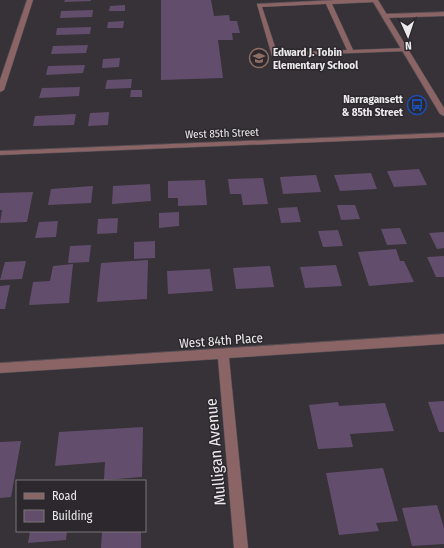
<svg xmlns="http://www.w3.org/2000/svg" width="444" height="548" font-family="'Fira Sans Condensed',sans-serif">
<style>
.building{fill:#624e6c}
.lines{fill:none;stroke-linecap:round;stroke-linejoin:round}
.service-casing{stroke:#534f54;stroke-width:1}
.minor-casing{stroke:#534f54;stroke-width:1}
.tertiary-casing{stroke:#534f54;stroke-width:1}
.service{fill:#8b6466;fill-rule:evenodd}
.minor{fill:#8b6466;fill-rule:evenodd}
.tertiary{fill:#8b6466;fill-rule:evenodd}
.labels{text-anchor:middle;stroke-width:3;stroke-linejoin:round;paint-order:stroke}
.far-poi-label{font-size:11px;font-weight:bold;fill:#ebe9ec;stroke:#2c282d;text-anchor:start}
.far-street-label{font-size:11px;fill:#ebe9ec;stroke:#2c282d}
.street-label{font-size:13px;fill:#ebe9ec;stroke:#2c282d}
.near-street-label{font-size:16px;fill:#ebe9ec;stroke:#2c282d}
</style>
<rect width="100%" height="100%" fill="#363237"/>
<!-- building -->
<g class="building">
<path d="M65,0H91V1L64,2Z"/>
<path d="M161,0H211L214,16L229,15L230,21H237L240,33H232L233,40H218L223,78L161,80Z"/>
<path d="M125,5V11H109L110,6Z"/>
<path d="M93,10L92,17L60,18L61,11Z"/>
<path d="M124,21L123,28H107L108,22Z"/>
<path d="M91,27L90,34L56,35L57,28Z"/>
<path d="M88,45L86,53L51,54L53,46Z"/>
<path d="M120,58L119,67L102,68L103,59Z"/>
<path d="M85,65L83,73L46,75L48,66Z"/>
<path d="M132,79L131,88L105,89L107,80Z"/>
<path d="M80,87L79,96L39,98L42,88Z"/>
<path d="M131,90H142V97H130Z"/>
<path d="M109,112L108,125L88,126L90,113Z"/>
<path d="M76,114L74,125L33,126L35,116Z"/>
<path d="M419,169L427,185L394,187L387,171Z"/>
<path d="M371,173L377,189L340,191L334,175Z"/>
<path d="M316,175L321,192L283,194L280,177Z"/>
<path d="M263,178L268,204L243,205L241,194H230L228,179Z"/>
<path d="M205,180L207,205L178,206V198H168V181Z"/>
<path d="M150,184L151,201L112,204L113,186Z"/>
<path d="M93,186L91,203L48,205L51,189Z"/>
<path d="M33,192L27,222L0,223L2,210H0V193Z"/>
<path d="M337,205H355L360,219L341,220Z"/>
<path d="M297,207L301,222L281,223L278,208Z"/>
<path d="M179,212V226L159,228V213Z"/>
<path d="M118,218L117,233L97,234L98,219Z"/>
<path d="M58,221L56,237L35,238L39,222Z"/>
<path d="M400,228L407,244L387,245L381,229Z"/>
<path d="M338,230L343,246L323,247L318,231Z"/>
<path d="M444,232V248L437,249L429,233Z"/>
<path d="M155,241V258L134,259V242Z"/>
<path d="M91,245L89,262L68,263L70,246Z"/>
<path d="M396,249L400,261H404L414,282L369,286L358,252Z"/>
<path d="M444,256V277H436L427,257Z"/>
<path d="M148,260L147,299L97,302L101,263Z"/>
<path d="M26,261L22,279L0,280L5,262Z"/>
<path d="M73,264L69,303L29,305L33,282L50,281L53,266Z"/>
<path d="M336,265L342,286L305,288L300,267Z"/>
<path d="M270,266L274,287L236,289L233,268Z"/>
<path d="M210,269L213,291L168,294L167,271Z"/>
<path d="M10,285L5,309H0V286Z"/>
<path d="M444,401V432H439L428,402Z"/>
<path d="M338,402L339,406L385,403L394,431L350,434L353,447L318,449L309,405Z"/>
<path d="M143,427L142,477L104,480L105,462L55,466L59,432Z"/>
<path d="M21,441L11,497L0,498V442Z"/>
<path d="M383,468L398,521L376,523L379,531L339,535L326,473Z"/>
<path d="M437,505L444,528V544L412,546L402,508Z"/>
<path d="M30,531H67L66,540L28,543Z"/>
<path d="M102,531H141V548H101Z"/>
</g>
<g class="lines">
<defs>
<path id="service" d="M335,0H378L375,2L332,4L353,50L405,48L407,49V51L272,56L257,4ZM326,4L347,50L277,53L262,7Z"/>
<g id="minor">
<path d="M27,0H33L4,90L0,92V80Z"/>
<path d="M444,12V16L385,18L382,16L385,14Z"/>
<path d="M444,133V137L0,155V151Z"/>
<path d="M444,334V344L229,358L248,548H234L218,359L0,373V363Z"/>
</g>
<path id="tertiary" d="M372,0H378L444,108V116L440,114Z"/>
</defs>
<!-- service casing -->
<use href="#service" class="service-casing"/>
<!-- minor casing -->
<use href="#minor" class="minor-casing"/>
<!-- tertiary casing -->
<use href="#tertiary" class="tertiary-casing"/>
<!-- service -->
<use href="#service" class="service"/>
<!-- minor -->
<use href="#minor" class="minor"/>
<!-- tertiary -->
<use href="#tertiary" class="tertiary"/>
</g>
<!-- icons -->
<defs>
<symbol id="school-ring" viewBox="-11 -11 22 22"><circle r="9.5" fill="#2c282d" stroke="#8d6e63" stroke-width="1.5"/><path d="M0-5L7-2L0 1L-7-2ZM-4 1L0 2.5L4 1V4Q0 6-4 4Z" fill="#8d6e63"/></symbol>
<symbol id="bus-ring" viewBox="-11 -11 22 22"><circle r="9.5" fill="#2c282d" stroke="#1a4fb4" stroke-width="1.5"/><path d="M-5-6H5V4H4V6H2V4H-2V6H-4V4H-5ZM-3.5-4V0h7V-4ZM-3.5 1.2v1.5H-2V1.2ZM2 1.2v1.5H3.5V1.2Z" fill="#1a4fb4"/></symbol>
</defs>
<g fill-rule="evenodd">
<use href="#school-ring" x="248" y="47" width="22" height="22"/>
<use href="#bus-ring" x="406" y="94" width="22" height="22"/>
</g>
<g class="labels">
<!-- far-poi labels -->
<g class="far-poi-label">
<text x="273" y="56">Edward J. Tobin<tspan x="273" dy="13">Elementary School</tspan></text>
<text x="403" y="103" text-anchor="end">Narragansett<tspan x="403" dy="13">&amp; 85th Street</tspan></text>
</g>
<!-- far-street labels -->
<g class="far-street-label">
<text transform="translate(222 133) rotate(-2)" y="4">West 85th Street</text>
</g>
<!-- street labels -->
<g class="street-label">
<text transform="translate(221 340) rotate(-4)" y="5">West 84th Place</text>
</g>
<!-- near-street labels -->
<g class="near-street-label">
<text transform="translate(215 452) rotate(-95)" y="6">Mulligan Avenue</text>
</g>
</g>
<!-- legend -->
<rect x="16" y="480" width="130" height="52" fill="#2c282d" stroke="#787579"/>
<rect x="24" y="493" width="20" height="6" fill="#8b6466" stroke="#787579"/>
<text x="52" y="500" font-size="12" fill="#ebe9ec">Road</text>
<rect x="24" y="510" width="20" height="12" fill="#624e6c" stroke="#787579"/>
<text x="52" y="520" font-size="12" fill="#ebe9ec">Building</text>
<!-- north arrow -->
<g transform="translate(408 36) rotate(177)" stroke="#2c282d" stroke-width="3" paint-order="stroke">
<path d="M0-3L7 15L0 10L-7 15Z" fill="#ebe9ec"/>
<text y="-6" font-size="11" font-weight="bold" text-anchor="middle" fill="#ebe9ec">N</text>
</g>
</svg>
